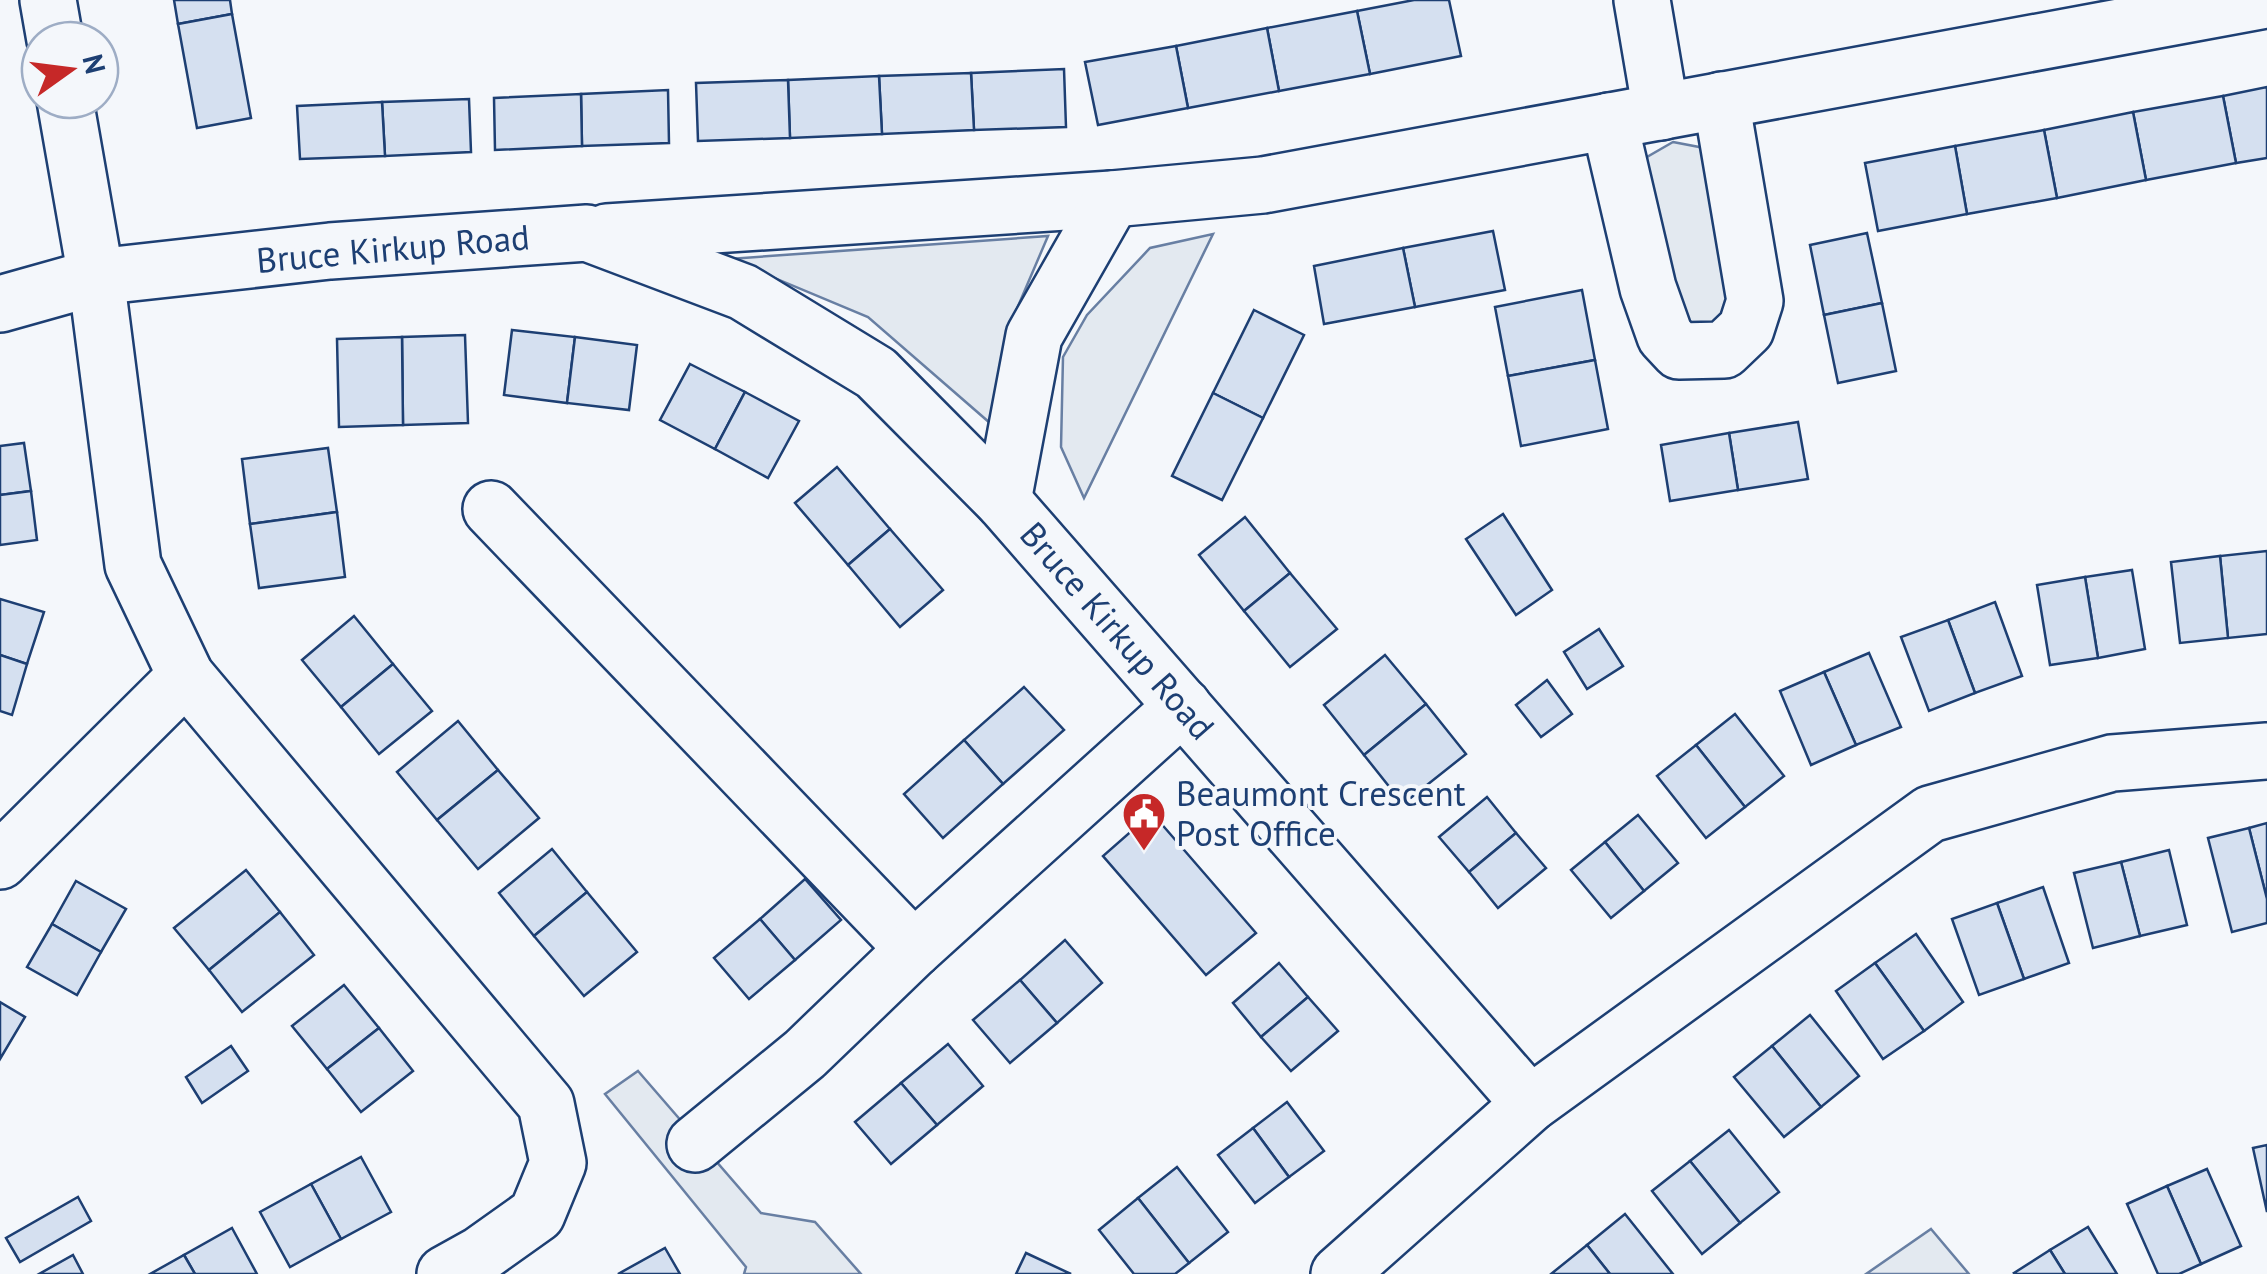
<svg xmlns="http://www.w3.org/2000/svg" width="2267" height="1274" font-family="'PT Sans',sans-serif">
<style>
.green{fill:#e3e9f0;stroke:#687fa3;stroke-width:2.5}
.building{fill:#d5e0f0;stroke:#1d3f73;stroke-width:2.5}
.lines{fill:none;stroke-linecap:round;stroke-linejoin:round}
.minor-casing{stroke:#1d3f73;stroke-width:60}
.minor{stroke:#f4f7fb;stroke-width:55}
.labels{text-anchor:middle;stroke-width:8;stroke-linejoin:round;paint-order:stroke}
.street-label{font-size:35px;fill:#1d3f73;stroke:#f4f7fb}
.poi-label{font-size:35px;fill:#1d3f73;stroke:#f4f7fb;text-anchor:start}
</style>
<rect width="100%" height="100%" fill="#f4f7fb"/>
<!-- green -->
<g class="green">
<path d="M1673,142L1699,147L1720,163L1742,305L1692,340L1645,188L1647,157Z"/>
<path d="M1213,234L1084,498L1061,447L1063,357L1087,315L1150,248Z"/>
<path d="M1048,236L1007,332L990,423L868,317L729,259Z"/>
<path d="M638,1071L761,1213L815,1222L861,1274H744L746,1267L605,1094Z"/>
<path d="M1931,1229L1969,1274H1866Z"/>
</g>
<!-- building -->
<g class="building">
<path d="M174,0H230L232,14L178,24Z"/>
<path d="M1414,0H1449L1461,56L1370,74L1357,11Z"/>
<path d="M1357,11L1370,74L1279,91L1267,28Z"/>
<path d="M232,14L251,118L197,128L178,24Z"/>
<path d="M1267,28L1279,91L1188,108L1176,46Z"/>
<path d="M1176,46L1188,108L1098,125L1085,62Z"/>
<path d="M1064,69L1066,127L974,130L971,73Z"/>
<path d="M971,73L974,130L882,134L879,76Z"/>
<path d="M879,76L882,134L790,138L788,80Z"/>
<path d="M788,80L790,138L698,141L696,83Z"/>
<path d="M2267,87V158L2236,163L2223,96Z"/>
<path d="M668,90L669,143L582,146L581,94Z"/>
<path d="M581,94L582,146L495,150L494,98Z"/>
<path d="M2223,96L2236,163L2146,180L2133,112Z"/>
<path d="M469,99L471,152L385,156L382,102Z"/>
<path d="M382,102L385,156L300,159L297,106Z"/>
<path d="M2133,112L2146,180L2057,198L2044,130Z"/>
<path d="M2044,130L2057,198L1967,214L1955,146Z"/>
<path d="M1955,146L1967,214L1878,231L1865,163Z"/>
<path d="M1493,231L1505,290L1415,307L1403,248Z"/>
<path d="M1867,233L1882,303L1824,315L1810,245Z"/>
<path d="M1403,248L1415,307L1324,324L1314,266Z"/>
<path d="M1582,290L1595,360L1508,376L1495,307Z"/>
<path d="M1882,303L1896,371L1838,383L1824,315Z"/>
<path d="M1254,310L1304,335L1263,418L1213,393Z"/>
<path d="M512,330L575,337L567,403L504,395Z"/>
<path d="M465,335L468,423L403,425L402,337Z"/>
<path d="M402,337L403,425L339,427L337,339Z"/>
<path d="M575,337L637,345L629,410L567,403Z"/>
<path d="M1595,360L1608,429L1521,446L1508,376Z"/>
<path d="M690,364L745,392L715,449L660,420Z"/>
<path d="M745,392L799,421L768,478L715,449Z"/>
<path d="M1213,393L1263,418L1222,500L1172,476Z"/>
<path d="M1798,422L1808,479L1738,490L1729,433Z"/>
<path d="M1729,433L1738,490L1670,501L1661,445Z"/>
<path d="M24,443L31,491L0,495V446Z"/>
<path d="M328,448L337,512L250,524L242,459Z"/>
<path d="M837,467L890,529L848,565L795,503Z"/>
<path d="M31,491L37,540L0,545V495Z"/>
<path d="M337,512L345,577L259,588L250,524Z"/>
<path d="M1503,514L1552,590L1516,615L1466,539Z"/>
<path d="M1245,517L1290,573L1244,611L1199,555Z"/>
<path d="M890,529L943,590L900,627L848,565Z"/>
<path d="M2267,551V634L2228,638L2220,556Z"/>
<path d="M2220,556L2228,638L2180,643L2171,562Z"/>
<path d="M2132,570L2145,649L2098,658L2085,577Z"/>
<path d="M1290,573L1337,629L1290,667L1244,611Z"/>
<path d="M2085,577L2098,658L2050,665L2037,585Z"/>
<path d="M0,599L44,612L27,664L0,655Z"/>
<path d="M1995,602L2022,676L1975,693L1948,620Z"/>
<path d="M354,616L393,664L341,707L302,660Z"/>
<path d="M1948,620L1975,693L1929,711L1901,637Z"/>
<path d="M1599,629L1623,666L1587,689L1564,652Z"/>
<path d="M1869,653L1901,727L1856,745L1824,672Z"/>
<path d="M0,655L27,664L12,715L0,711Z"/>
<path d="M1385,655L1426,704L1364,755L1324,705Z"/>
<path d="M393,664L432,711L379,754L341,707Z"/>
<path d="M1824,672L1856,745L1811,765L1780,691Z"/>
<path d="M1547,680L1572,714L1541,737L1516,705Z"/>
<path d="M1024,687L1064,730L1003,784L964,740Z"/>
<path d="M1426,704L1466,754L1403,804L1364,755Z"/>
<path d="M1735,714L1784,776L1745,807L1696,745Z"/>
<path d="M458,721L498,770L437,820L397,772Z"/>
<path d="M964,740L1003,784L943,838L904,794Z"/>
<path d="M1696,745L1745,807L1706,838L1657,776Z"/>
<path d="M498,770L539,818L478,869L437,820Z"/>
<path d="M1487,797L1516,833L1469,872L1439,837Z"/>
<path d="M1152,813L1256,933L1206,975L1103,856Z"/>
<path d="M1638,815L1678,863L1644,891L1605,842Z"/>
<path d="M2267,823V899L2249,828Z"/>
<path d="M2249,828L2267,899V923L2232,932L2208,838Z"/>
<path d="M1516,833L1546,868L1498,908L1469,872Z"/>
<path d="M1605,842L1644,891L1611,918L1571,870Z"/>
<path d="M552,849L587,892L534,936L499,893Z"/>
<path d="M2169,850L2187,925L2140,936L2121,862Z"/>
<path d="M2121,862L2140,936L2093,948L2074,873Z"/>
<path d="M246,870L280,912L209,970L174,928Z"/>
<path d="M805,879L841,920L795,960L760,919Z"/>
<path d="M76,881L126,909L101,952L52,924Z"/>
<path d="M2043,887L2069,963L2024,979L1997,903Z"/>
<path d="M587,892L637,952L584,996L534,936Z"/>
<path d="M1997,903L2024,979L1979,995L1952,919Z"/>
<path d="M280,912L314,955L242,1012L209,970Z"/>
<path d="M760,919L795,960L749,999L714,958Z"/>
<path d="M52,924L101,952L77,995L27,967Z"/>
<path d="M1916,934L1963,1002L1924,1031L1875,963Z"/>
<path d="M1065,940L1102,983L1057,1023L1020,980Z"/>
<path d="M1279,963L1308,997L1261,1037L1233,1003Z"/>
<path d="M1875,963L1924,1031L1883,1059L1836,991Z"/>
<path d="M1020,980L1057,1023L1010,1063L973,1020Z"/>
<path d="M344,985L379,1028L327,1069L292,1026Z"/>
<path d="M1308,997L1338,1031L1291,1071L1261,1037Z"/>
<path d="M0,1002L25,1017L0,1059Z"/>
<path d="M1810,1015L1859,1076L1821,1107L1772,1046Z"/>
<path d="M379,1028L413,1071L361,1112L327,1069Z"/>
<path d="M948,1044L983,1086L937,1125L901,1083Z"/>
<path d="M231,1046L248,1071L202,1103L186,1077Z"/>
<path d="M1772,1046L1821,1107L1784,1137L1734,1077Z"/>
<path d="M901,1083L937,1125L891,1164L855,1122Z"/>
<path d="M1287,1102L1324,1151L1289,1177L1253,1128Z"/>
<path d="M1253,1128L1289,1177L1255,1203L1218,1155Z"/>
<path d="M1729,1130L1779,1192L1740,1223L1690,1161Z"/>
<path d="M2267,1145V1212L2253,1148Z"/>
<path d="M361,1157L391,1212L341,1239L311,1184Z"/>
<path d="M1690,1161L1740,1223L1702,1254L1652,1191Z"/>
<path d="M1177,1167L1228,1232L1189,1263L1138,1198Z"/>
<path d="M2207,1169L2241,1246L2201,1264L2167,1186Z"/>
<path d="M311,1184L341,1239L290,1267L260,1212Z"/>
<path d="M2167,1186L2201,1264L2179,1274H2158L2127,1204Z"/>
<path d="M78,1197L91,1221L20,1262L6,1238Z"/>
<path d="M1138,1198L1189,1263L1175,1274H1134L1099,1230Z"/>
<path d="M1625,1214L1673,1274H1610L1587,1245Z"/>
<path d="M2088,1227L2117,1274H2065L2050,1250Z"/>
<path d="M232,1228L257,1274H195L184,1255Z"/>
<path d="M1587,1245L1610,1274H1551Z"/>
<path d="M665,1248L680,1274H618Z"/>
<path d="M2050,1250L2065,1274H2015L2014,1273Z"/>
<path d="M1026,1253L1071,1274H1016Z"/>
<path d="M73,1255L83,1274H39Z"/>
<path d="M184,1255L195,1274H150Z"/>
</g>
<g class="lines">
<defs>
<g id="minor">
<path d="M48,0L55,40"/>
<path d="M1642,0L1661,112"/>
<path d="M65,100L96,277L133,565L186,676L546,1104L558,1163L537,1214L481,1254L445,1274"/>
<path d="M1609,121L1648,288L1665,336L1679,351L1724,350L1746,329L1755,301L1721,100"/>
<path d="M607,232L1112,199L1263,185L2266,0"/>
<path d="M0,304L96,277L330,251L587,233L743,292L876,373L1003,501L1530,1104"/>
<path d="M1003,501L1034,336L1112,199"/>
<path d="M491,509L914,949L805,1054L695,1144"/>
<path d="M0,861L186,676"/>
<path d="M914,949L1183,706"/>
<path d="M1339,1274L1530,1104L1930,814L2112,763L2267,751"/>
</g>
</defs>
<!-- minor casing -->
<use href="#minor" class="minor-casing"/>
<!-- minor -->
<use href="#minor" class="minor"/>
</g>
<!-- icons -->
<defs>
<symbol id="civic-pin" viewBox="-11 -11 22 30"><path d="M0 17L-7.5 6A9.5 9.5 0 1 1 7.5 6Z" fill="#c62828" stroke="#f4f7fb"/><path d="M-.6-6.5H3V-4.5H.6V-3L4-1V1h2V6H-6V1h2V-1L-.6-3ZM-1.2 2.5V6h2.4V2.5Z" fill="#fff"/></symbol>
</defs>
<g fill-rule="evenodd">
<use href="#civic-pin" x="1119" y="789" width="50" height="68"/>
</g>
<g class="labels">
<!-- street labels -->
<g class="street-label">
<text transform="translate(393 249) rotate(-5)" y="12">Bruce Kirkup Road</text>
<text transform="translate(1117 631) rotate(49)" y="12">Bruce Kirkup Road</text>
</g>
<!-- poi labels -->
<g class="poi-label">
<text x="1176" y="806">Beaumont Crescent<tspan x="1176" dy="40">Post Office</tspan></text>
</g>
</g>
<!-- north arrow -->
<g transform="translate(70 70) rotate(76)"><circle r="48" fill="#f4f7fb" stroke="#9eadc5" stroke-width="2.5"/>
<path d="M0-8L18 38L0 25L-18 38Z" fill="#c62828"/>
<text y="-15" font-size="28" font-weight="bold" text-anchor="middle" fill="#1d3f73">N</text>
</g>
</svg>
